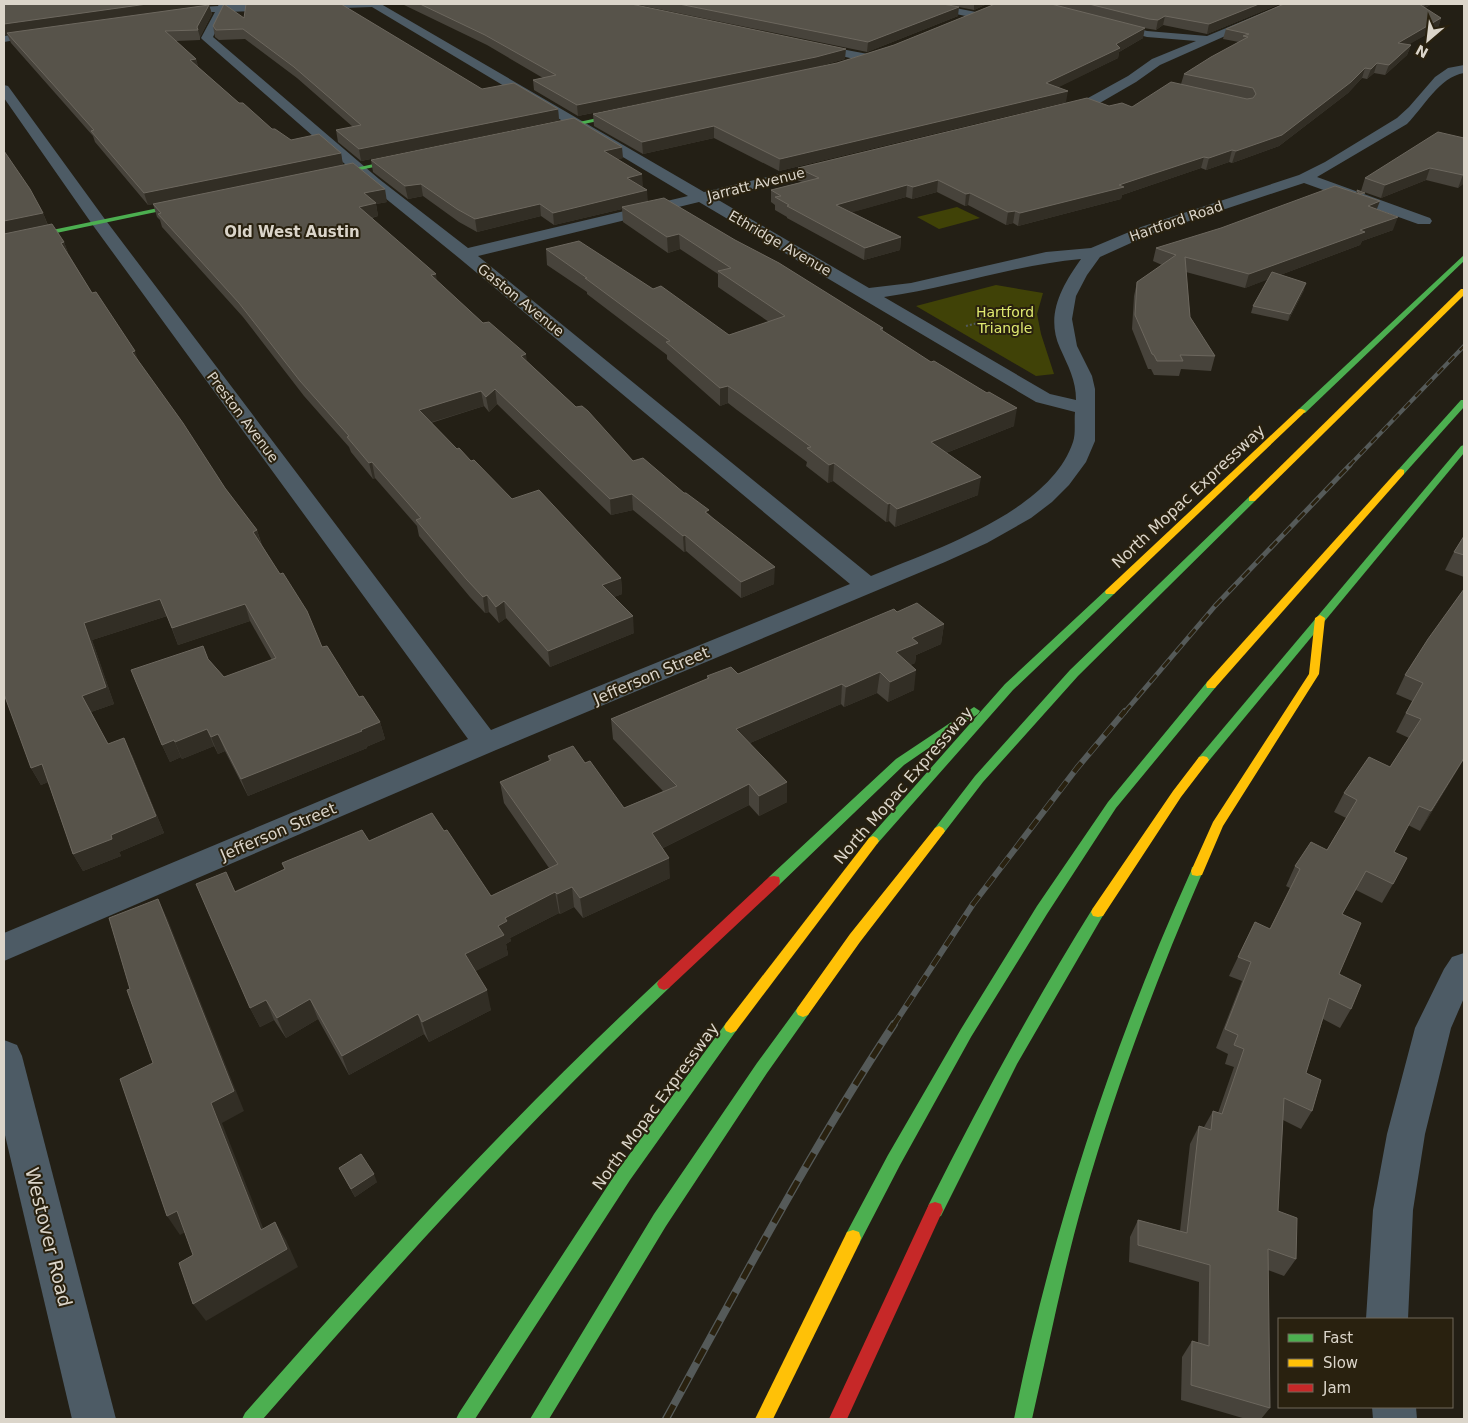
<svg xmlns="http://www.w3.org/2000/svg" width="1468" height="1423" font-family="'DejaVu Sans',sans-serif">
<style>
.green{fill:#404207}
.lines{fill:none;stroke-linecap:round;stroke-linejoin:round}
.path{stroke:#51595c;stroke-width:2;stroke-dasharray:2 2;stroke-linecap:butt}
.street{fill:#4d5b65;fill-rule:evenodd}
.fast{fill:#4caf50;fill-rule:evenodd}
.slow{fill:#ffc107;fill-rule:evenodd}
.jam{fill:#c62828;fill-rule:evenodd}
.rail-far3-casing{stroke:#555a59;stroke-width:4}
.rail-far2-casing{stroke:#555a59;stroke-width:5}
.rail-far1-casing{stroke:#555a59;stroke-width:6}
.rail-casing{stroke:#555a59;stroke-width:8}
.rail-far3{stroke:#29210f;stroke-width:2.5;stroke-dasharray:8;stroke-linecap:butt}
.rail-far2{stroke:#29210f;stroke-width:3;stroke-dasharray:10;stroke-linecap:butt}
.rail-far1{stroke:#29210f;stroke-width:4.5;stroke-dasharray:12;stroke-linecap:butt}
.rail{stroke:#29210f;stroke-width:5.5;stroke-dasharray:16;stroke-linecap:butt}
.wall{fill:#47433b}
.shaded-wall{fill:#322e25}
.building{fill:#57534a;stroke:#6c675e}
.labels{text-anchor:middle;stroke-width:4;stroke-linejoin:round;paint-order:stroke}
.far-street-label{font-size:14px;fill:#dbd5ca;stroke:#29210f}
.far-park-label{font-size:14px;fill:#dfe970;stroke:#29210f}
.far-neighbourhood-label{font-size:15px;font-weight:bold;fill:#dbd5ca;stroke:#29210f}
.street-label{font-size:16px;fill:#dbd5ca;stroke:#29210f}
.near-street-label{font-size:19px;fill:#dbd5ca;stroke:#29210f}
</style>
<rect width="100%" height="100%" fill="#231f15"/>
<!-- green -->
<g class="green">
<path d="M957,207L980,218L939,229L917,217Z"/>
<path d="M996,285L1043,293L1037,314L1041,334L1054,374L1036,376L916,306Z"/>
</g>
<g class="lines">
<!-- path -->
<path class="path" d="M966,326L978,323L983,312H999"/>
<!-- street -->
<g class="street">
<path d="M219,4H229V5L381,4L704,192L834,161L839,162L841,165L839,168L715,198L869,288L911,283L1046,252L1091,248L1141,227L1299,175L1325,162L1397,118L1409,107L1435,77L1448,68L1464,65V73C1439,77 1424,107 1407,124L1317,177L1430,218L1432,221L1430,224H1418L1304,183L1153,233L1100,257L1087,275L1076,296L1072,319L1077,346L1092,376L1095,389V441L1086,462L1069,485L1052,502L1031,518L987,543L945,562L496,750L4,961V933L468,739L92,224L4,98V85L8,86L104,218L491,730L850,584L459,258L369,185L203,40L201,38L215,12H205L200,9L201,7L218,6ZM372,7L688,196L468,248L379,179L213,37L225,12ZM699,202L1036,402L1075,412C1074,421 1076,433 1073,442C1050,512 933,550 871,576L478,256ZM1081,259C1062,286 1045,315 1060,348C1068,366 1076,380 1076,400L1050,394L884,297C950,288 1014,265 1081,259Z"/>
<path d="M915,4H935L976,12L981,15L976,18L920,7Z"/>
<path d="M1029,4H1045L1147,31L1207,36L1284,4H1297L1160,65L1136,82L1098,104L1058,114L1053,113L1051,110L1053,107L1088,98L1128,76L1152,59L1196,41L1147,37L1030,6Z"/>
<path d="M46,29L52,32L50,34L4,42V36Z"/>
<path d="M809,43L868,54L874,58L868,62L805,48L803,46L805,44Z"/>
<path d="M1464,953V998L1451,1028L1425,1134L1413,1210L1408,1319H1366L1373,1210L1387,1134L1415,1028L1444,969L1452,957Z"/>
<path d="M4,1040L17,1045L22,1056L116,1419H72L4,1131Z"/>
<path d="M1372,1407H1416L1417,1419H1373Z"/>
</g>
<!-- fast -->
<g class="fast">
<path d="M630,111L632,114L545,132L542,130Z"/>
<path d="M410,156L412,157V159L322,178L319,176Z"/>
<path d="M192,201L194,202V204L4,244V240Z"/>
<path d="M1464,255V261L1305,413H1299V409Z"/>
<path d="M1461,400H1464V407L1404,474H1398V470Z"/>
<path d="M1464,445V453L1207,763H1199L1197,760L1199,757L1461,446Z"/>
<path d="M1252,496L1255,497V501L1078,676L983,782L943,834H935L933,831L935,828L975,776L1070,670L1249,497Z"/>
<path d="M1110,589L1115,592L1114,594L1013,690L877,844H869L867,841L869,838L1005,684L1106,590Z"/>
<path d="M1211,681L1216,685L1215,688L1116,808L1047,914L971,1037L900,1165L859,1244L853,1246L847,1244L845,1238L847,1232L888,1155L961,1029L1037,906L1108,802L1207,682Z"/>
<path d="M974,707L980,711L978,714L904,765L779,885L774,886L769,885L768,881L769,877L896,759Z"/>
<path d="M1197,866L1202,867L1203,871C1157,977 1116,1086 1084,1198C1063,1271 1049,1345 1032,1419H1014C1052,1230 1112,1047 1191,871L1192,867Z"/>
<path d="M1098,907L1103,908L1105,912L1017,1064L941,1216L935,1218L929,1216L927,1210L929,1204C980,1103 1033,1004 1093,908Z"/>
<path d="M664,978L669,980L671,984L669,988C525,1124 393,1270 263,1419H242L245,1413C377,1263 513,1116 659,980Z"/>
<path d="M803,1005L808,1007L810,1011L808,1015L767,1073L666,1226L549,1419H530L654,1214L757,1063L798,1007Z"/>
<path d="M731,1021L736,1023L738,1027L736,1031L630,1180L475,1419H456L459,1413L618,1170L726,1023Z"/>
</g>
<!-- slow -->
<g class="slow">
<path d="M1461,289H1464V295L1255,501H1249V497Z"/>
<path d="M1299,409H1302L1306,411L1114,594H1106L1105,592L1106,590Z"/>
<path d="M1401,469L1404,470V474L1215,688H1207L1206,685L1207,682L1398,470Z"/>
<path d="M1320,615L1325,618L1319,674L1223,826L1202,875L1197,876L1192,875L1191,871L1213,822L1309,674L1315,618Z"/>
<path d="M1203,756L1207,757L1209,760L1207,763L1181,797L1103,916L1098,917L1093,916L1091,912L1093,908L1173,791L1199,757Z"/>
<path d="M939,826L943,828L945,831L943,834L860,942L808,1015L803,1017L798,1015L796,1011L798,1007L850,934L935,828Z"/>
<path d="M873,836L877,838L879,841L877,844L736,1031L731,1033L726,1031L724,1027L726,1023L869,838Z"/>
<path d="M853,1230L859,1232L861,1238L859,1244L773,1419H755L847,1232Z"/>
</g>
<!-- jam -->
<g class="jam">
<path d="M774,876L779,877L780,881L779,885L669,988L664,990L659,988L657,984L659,980L769,877Z"/>
<path d="M935,1202L941,1204L943,1210L847,1419H829L929,1204Z"/>
</g>
<defs>
<path id="rail-far3" d="M1349,466L1464,346"/>
<path id="rail-far2" d="M1124,713L1215,606L1350,465"/>
<path id="rail-far1" d="M893,1026L973,904L1077,768L1125,711"/>
<path id="rail" d="M666,1419C739,1286 810,1151 894,1024"/>
</defs>
<!-- rail-far3 casing -->
<use href="#rail-far3" class="rail-far3-casing"/>
<!-- rail-far2 casing -->
<use href="#rail-far2" class="rail-far2-casing"/>
<!-- rail-far1 casing -->
<use href="#rail-far1" class="rail-far1-casing"/>
<!-- rail casing -->
<use href="#rail" class="rail-casing"/>
<!-- rail-far3 -->
<use href="#rail-far3" class="rail-far3"/>
<!-- rail-far2 -->
<use href="#rail-far2" class="rail-far2"/>
<!-- rail-far1 -->
<use href="#rail-far1" class="rail-far1"/>
<!-- rail -->
<use href="#rail" class="rail"/>
</g>
<!-- wall -->
<g class="wall">
<path d="M4,4H216L209,5L212,14L200,37V40L176,41L196,59L198,67L239,103L272,129L291,140L341,153L343,165L387,202L376,204L378,216L372,218L437,281L483,323L527,361L633,461L709,514L774,584L741,598L686,551L684,552L633,510L611,515L497,404L489,412L484,406L431,423L457,449L512,499L621,578L622,594L614,597L634,633L550,667L506,618L499,623L489,612L485,613L470,597L419,536L417,526L375,478L373,479L351,452L349,447L304,396L243,317L162,227L160,220L157,217L153,204L148,205L95,142L93,136L11,43L7,34L4,35Z"/>
<path d="M402,4H631L845,59L816,67L578,116L534,90L533,80L543,78L487,45Z"/>
<path d="M634,4H943L958,16L867,52Z"/>
<path d="M944,4H987L974,10Z"/>
<path d="M1051,4H1280L1207,34L1163,25L1156,30L1144,28L1143,38L1119,52L1118,58L1058,87L1066,102L779,171L714,138L643,154L594,126L593,114L837,63L894,45L988,7Z"/>
<path d="M1284,4H1432L1425,8L1441,18L1438,28L1409,44L1411,45L1407,55L1385,75L1374,73L1367,79L1362,78L1348,93L1279,146L1232,163L1229,162L1206,170L1201,168L1122,195L1121,199L1018,226L1013,223L1006,225L968,205L965,206L937,192L912,199L906,197L852,212L901,237L900,250L864,260L787,218V217L775,210V205L771,202V190L802,182L797,180L798,168L1109,106L1132,107L1181,84L1184,74L1239,42L1223,39L1226,29Z"/>
<path d="M244,18L482,89L558,109L559,120L361,161L338,142L336,130L353,127L297,78L245,39L219,40L215,37L213,26Z"/>
<path d="M1464,138V183L1458,188L1426,180L1381,198L1361,191L1365,178Z"/>
<path d="M623,158L618,159L643,186L641,187L648,201L883,328V331L1014,426L946,453L978,495L895,527L889,521L886,522L833,481L828,483L806,466L807,462L737,410L728,403L720,406L667,359V355L587,294V292L547,265L546,249L653,289L729,335L769,322L718,287V274L680,249L668,253L623,222L622,209L554,225L541,216L477,232L459,222L423,196L408,199L373,172L371,160Z"/>
<path d="M1357,190L1377,209L1393,230L1362,241L1360,245L1280,275L1304,290L1288,321L1251,313L1253,306L1268,279L1245,288L1186,272L1190,317L1215,356L1211,371L1181,369L1179,376L1154,375L1151,369H1148L1132,329L1134,296L1137,282L1162,265L1153,261L1156,248L1356,193Z"/>
<path d="M43,213L48,225L64,242L68,253L92,293L225,488L257,530L262,545L322,647L359,697L380,722L385,739L366,747L367,748L248,796L225,751L218,754L214,746L182,759L181,757L170,762L162,745L208,659L224,677L272,660L250,621L178,645L167,616L92,640L114,704L91,712L108,744L132,755L164,833L119,852L121,856L83,871L73,854L48,782L41,785L31,768L4,690Z"/>
<path d="M1464,536V577L1445,570L1454,552Z"/>
<path d="M1464,589V759L1420,831L1408,825L1394,852L1393,884L1382,903L1356,890L1342,915L1339,974L1351,1009L1340,1028L1323,1019L1306,1073L1312,1111L1301,1129L1283,1120L1278,1211L1296,1259L1284,1276L1268,1270L1270,1408L1261,1419H1246L1181,1400L1182,1357L1192,1341L1198,1343L1199,1282L1129,1262L1130,1237L1138,1220L1180,1231L1190,1144L1199,1126L1204,1127L1213,1111L1218,1113L1234,1067L1225,1064L1228,1054L1216,1048L1242,981L1229,976L1238,957L1270,929L1290,888L1286,886L1295,866L1327,850L1346,818L1334,812L1344,793L1390,767L1409,738L1396,732L1412,701L1396,694L1405,675Z"/>
<path d="M897,612L944,624L941,644L916,655L915,663L910,665L914,690L888,702L877,693L844,707L841,704L750,743L787,802L759,816L749,805L663,848L670,878L583,918L574,907L560,914L559,913L510,938L511,941L506,944L508,955L475,971L491,1010L429,1042L424,1034L349,1075L318,1019L286,1038L274,1020L260,1027L250,1008L235,891L285,869L282,863L369,841L444,831L491,896L549,868L504,803L500,782L549,761L548,756L585,763L624,808L663,791L613,739L611,719L707,679V676L738,674Z"/>
<path d="M339,1168L377,1182L355,1197L343,1176Z"/>
</g>
<!-- shaded-wall -->
<g class="shaded-wall">
<path d="M147,4H216L209,5L212,14L200,37L197,27L209,5L4,35V24Z"/>
<path d="M974,4H987L974,10Z"/>
<path d="M1259,4H1280L1207,34L1209,24Z"/>
<path d="M1425,4H1432L1424,8Z"/>
<path d="M959,7L958,16L867,52L868,42Z"/>
<path d="M1165,16L1163,25L1156,30L1158,20Z"/>
<path d="M1441,18L1438,28L1394,53L1398,43Z"/>
<path d="M1145,28L1143,38L1119,52L1118,58L1045,94L1046,83Z"/>
<path d="M1411,45L1407,55L1385,75L1389,65Z"/>
<path d="M846,49L845,59L816,67L578,116L577,105Z"/>
<path d="M196,59L199,69L190,60Z"/>
<path d="M1377,63L1374,73L1367,79L1371,69Z"/>
<path d="M1365,68L1362,78L1348,93L1279,146L1232,163L1236,151Z"/>
<path d="M1068,91L1066,102L779,171L780,159Z"/>
<path d="M558,109L559,120L361,161L359,149Z"/>
<path d="M714,126V138L643,154L642,142Z"/>
<path d="M622,147L623,158L605,162L604,151Z"/>
<path d="M1232,150L1229,162L1206,170L1209,158Z"/>
<path d="M341,153L343,165L148,205L144,193Z"/>
<path d="M1204,157L1201,168L1122,195L1121,199L1018,226L1020,213L1119,185Z"/>
<path d="M1430,168L1426,180L1381,198L1385,185Z"/>
<path d="M642,174L643,186L628,190L627,178Z"/>
<path d="M1463,175H1464V183L1458,188Z"/>
<path d="M938,180L937,192L912,199L913,187Z"/>
<path d="M421,184L423,196L408,199L405,186Z"/>
<path d="M907,185L906,197L836,217V205Z"/>
<path d="M385,189L387,202L376,204L378,216L362,220L359,207L364,193Z"/>
<path d="M647,190L648,203L622,207V209L554,225L553,213Z"/>
<path d="M970,193L968,205L965,206L966,194Z"/>
<path d="M1380,201L1375,214L1368,206Z"/>
<path d="M540,204L541,216L477,232L475,219Z"/>
<path d="M1015,211L1013,223L1006,225L1008,212Z"/>
<path d="M43,213L48,226L4,235V221Z"/>
<path d="M1398,217L1393,230L1362,241L1360,245L1245,288L1249,274L1360,230Z"/>
<path d="M679,234L680,249L668,253L667,237Z"/>
<path d="M901,237L900,250L864,260L865,248Z"/>
<path d="M64,242L69,256L61,243Z"/>
<path d="M436,274L438,288L431,275Z"/>
<path d="M1306,283L1304,290L1288,321L1290,314Z"/>
<path d="M135,351L140,366L132,352Z"/>
<path d="M526,354L528,369L521,356Z"/>
<path d="M728,386V403L720,406V388Z"/>
<path d="M495,389L497,404L489,412L486,397Z"/>
<path d="M481,391L484,406L422,425L419,410Z"/>
<path d="M1017,408L1014,426L928,460L931,442Z"/>
<path d="M372,462L375,478L373,479L369,463Z"/>
<path d="M834,463L833,481L828,483L829,465Z"/>
<path d="M981,477L978,495L895,527L897,509Z"/>
<path d="M632,494L633,510L611,515L610,499Z"/>
<path d="M890,503L889,521L886,522L888,504Z"/>
<path d="M257,530L262,547L253,532Z"/>
<path d="M685,535L686,551L684,552L683,536Z"/>
<path d="M775,567L774,584L741,598V582Z"/>
<path d="M621,578L622,594L604,601L602,585Z"/>
<path d="M487,595L489,612L485,613L483,597Z"/>
<path d="M160,599L167,616L92,640L114,704L91,712L82,696L84,623Z"/>
<path d="M504,601L506,618L499,623L496,607Z"/>
<path d="M245,604L250,621L178,645L172,628Z"/>
<path d="M633,616L634,633L550,667L548,651Z"/>
<path d="M944,624L941,644L916,655L915,663L894,673L896,652L912,638Z"/>
<path d="M916,670L914,690L888,702L890,682Z"/>
<path d="M880,672L877,693L844,707L846,687Z"/>
<path d="M842,684L841,704L736,749V729Z"/>
<path d="M380,722L385,739L366,747L367,748L248,796L241,779Z"/>
<path d="M207,729L214,746L182,759L175,742Z"/>
<path d="M218,734L225,751L218,754L211,737Z"/>
<path d="M124,738L132,755L164,833L119,852L121,856L83,871L73,854L111,835Z"/>
<path d="M174,740L181,757L170,762L162,745Z"/>
<path d="M1464,758V759L1420,831L1431,811Z"/>
<path d="M42,764L51,781L41,785L31,768Z"/>
<path d="M787,782V802L759,816V796Z"/>
<path d="M749,784V805L653,853L652,833Z"/>
<path d="M669,858L670,878L583,918L580,898Z"/>
<path d="M572,887L574,907L560,914L557,894Z"/>
<path d="M555,892L559,913L510,938L511,941L506,944L508,955L470,974L465,954L498,926L505,918Z"/>
<path d="M158,899L168,920L244,1111L222,1123L271,1248L261,1230L211,1103Z"/>
<path d="M487,990L491,1010L429,1042L422,1022Z"/>
<path d="M310,999L318,1019L286,1038L277,1018Z"/>
<path d="M266,1000L274,1020L260,1027L250,1008Z"/>
<path d="M418,1014L424,1034L349,1075L342,1056Z"/>
<path d="M374,1174L377,1182L355,1197L351,1189Z"/>
<path d="M177,1211L189,1230L180,1235L167,1216Z"/>
<path d="M275,1222L286,1240L298,1267L206,1321L193,1304Z"/>
</g>
<!-- building -->
<g class="building">
<path d="M4,4H147L4,24Z"/>
<path d="M224,4L244,18L246,4H341L482,89L514,83L558,109L359,149L336,130L361,125L294,67L243,29L216,30L213,26Z"/>
<path d="M420,4H631L846,49L816,57L577,105L533,80L556,75L485,35Z"/>
<path d="M679,4H943L959,7L868,42Z"/>
<path d="M995,4H1051L1145,28L1116,44L1120,48L1046,83L1068,91L780,159L714,126L642,142L593,114L837,63L894,45L988,7Z"/>
<path d="M1089,4H1259L1209,24L1165,16L1158,20L1149,19Z"/>
<path d="M1284,4H1419L1441,18L1398,43L1411,45L1389,65L1377,63L1371,69L1365,68L1351,82L1282,135L1236,151L1232,150L1209,158L1204,157L1119,185L1124,187L1020,213L1015,211L1008,212L970,193L966,194L938,180L913,187L907,185L836,205L901,237L865,248L787,206L789,205L775,197L781,196L771,190L819,178L798,168L1087,98L1109,106L1122,103L1132,107L1171,82L1247,99L1253,98L1256,94L1253,88L1184,74L1211,57L1248,37L1243,36L1249,34L1226,29Z"/>
<path d="M209,5L197,27L198,30L165,31L196,59L190,60L239,103H243L272,129H275L291,140L319,134L341,153L144,193L91,131L94,130L7,33Z"/>
<path d="M574,118L622,147L604,151L642,174L627,178L647,190L553,213L540,204L475,219L457,209L421,184L405,186L371,160Z"/>
<path d="M1438,132L1464,138V175H1463L1430,168L1385,185L1365,178Z"/>
<path d="M4,151L30,189L43,213L4,221Z"/>
<path d="M353,163L385,189L364,193L376,203L359,207L436,274L431,275L483,323L489,322L526,354L521,356L576,407L582,406L588,411L633,461L643,458L684,493H686L709,510L705,512L775,567L741,582L685,535L683,536L632,494L610,499L495,389L486,397L481,391L419,410L457,449L459,448L471,461L474,460L512,499L539,490L621,578L602,585L633,616L548,651L504,601L496,607L487,595L483,597L467,580L416,520L421,518L372,462L369,463L347,437L349,436L300,381L239,303L158,214L161,213L153,204Z"/>
<path d="M1335,186L1359,194L1357,190L1365,193L1359,194L1380,201L1368,206L1398,217L1360,230L1365,232L1249,274L1185,257L1190,317L1215,356L1180,355L1183,361H1157L1154,355L1152,354L1135,315L1137,282L1176,255L1156,248L1221,228Z"/>
<path d="M664,198L735,240L779,263L883,328L880,329L931,362L934,361L987,393L989,392L1017,408L931,442L981,477L897,509L890,503L888,504L834,463L829,465L807,448L811,447L737,392L728,386L720,388L666,342L670,341L585,278H587L546,249L579,241L653,289L661,286L729,335L785,316L718,271L731,268L679,234L667,237L622,207Z"/>
<path d="M52,224L64,242L61,243L92,293L96,292L135,351L132,352L183,423L225,488L257,530L253,532L280,574L283,573L307,611L322,647L327,646L359,697L363,696L380,722L361,730L362,731L241,779L218,734L211,737L207,729L175,742L174,740L162,745L131,670L203,646L208,659L224,677L276,658L245,604L172,628L160,599L84,623L106,687L82,696L108,744L124,738L156,816L111,835L112,839L73,854L42,764L31,768L4,694V234Z"/>
<path d="M1272,272L1306,283L1290,314L1253,306Z"/>
<path d="M1464,536V555L1454,552Z"/>
<path d="M1464,589V758L1431,811L1419,806L1394,852L1407,858L1393,884L1366,871L1342,914L1361,923L1339,974L1361,985L1351,1009L1329,998L1306,1073L1321,1080L1312,1111L1284,1098L1278,1211L1297,1218L1296,1259L1268,1249L1270,1408L1191,1385L1192,1341L1209,1346L1210,1265L1138,1245V1220L1187,1233L1199,1126L1211,1130L1213,1111L1222,1114L1244,1049L1234,1045L1238,1035L1225,1029L1251,962L1238,957L1255,922L1270,929L1300,869L1295,866L1311,842L1327,850L1357,800L1344,793L1369,757L1390,767L1421,719L1406,713L1423,683L1405,675L1428,639Z"/>
<path d="M917,603L944,624L912,638L918,643L896,652L916,670L890,682L880,672L846,687L842,684L736,729L787,782L759,796L749,784L652,833L669,858L580,898L572,887L557,894L555,892L505,918L507,921L498,926L504,935L465,954L487,990L422,1022L418,1014L342,1056L310,999L277,1018L266,1000L250,1008L196,884L226,872L235,892L285,869L282,863L362,830L369,841L432,813L444,831L447,830L491,896L558,864L500,782L551,760L548,756L573,746L585,763L590,761L624,808L677,786L611,719L709,678L707,676L731,667L738,674L894,609L897,612Z"/>
<path d="M158,899L234,1091L211,1103L261,1230L275,1222L287,1249L193,1304L179,1263L193,1255L177,1211L167,1216L120,1079L153,1063L127,990L130,989L109,918Z"/>
<path d="M361,1154L374,1174L351,1189L339,1168Z"/>
</g>
<g class="labels">
<!-- far-street labels -->
<g class="far-street-label">
<text transform="translate(756 184) rotate(-14)" y="5">Jarratt Avenue</text>
<text transform="translate(1176 221) rotate(-19)" y="5">Hartford Road</text>
<text transform="translate(780 243) rotate(30)" y="5">Ethridge Avenue</text>
<text transform="translate(521 300) rotate(39)" y="5">Gaston Avenue</text>
<text transform="translate(243 417) rotate(53)" y="5">Preston Avenue</text>
</g>
<!-- far-park labels -->
<g class="far-park-label">
<text x="1005" y="317">Hartford<tspan x="1005" dy="16">Triangle</tspan></text>
</g>
<!-- far-neighbourhood labels -->
<g class="far-neighbourhood-label">
<text x="292" y="237">Old West Austin</text>
</g>
<!-- street labels -->
<g class="street-label">
<text transform="translate(1188 496) rotate(-43)" y="6">North Mopac Expressway</text>
<text transform="translate(651 675) rotate(-23)" y="6">Jefferson Street</text>
<text transform="translate(903 785) rotate(-49)" y="6">North Mopac Expressway</text>
<text transform="translate(278 831) rotate(-23)" y="6">Jefferson Street</text>
<text transform="translate(655 1106) rotate(-54)" y="6">North Mopac Expressway</text>
</g>
<!-- near-street labels -->
<g class="near-street-label">
<text transform="translate(49 1237) rotate(76)" y="7">Westover Road</text>
</g>
</g>
<!-- border -->
<rect width="1468" height="1423" fill="none" stroke="#dbd5ca" stroke-width="10"/>
<!-- legend -->
<rect x="1278" y="1318" width="175" height="90" fill="#29210f" stroke="#70695a"/>
<rect x="1288" y="1334" width="25" height="8" fill="#4caf50" stroke="#70695a"/>
<text x="1323" y="1343" font-size="15" fill="#dbd5ca">Fast</text>
<rect x="1288" y="1359" width="25" height="8" fill="#ffc107" stroke="#70695a"/>
<text x="1323" y="1368" font-size="15" fill="#dbd5ca">Slow</text>
<rect x="1288" y="1384" width="25" height="8" fill="#c62828" stroke="#70695a"/>
<text x="1323" y="1393" font-size="15" fill="#dbd5ca">Jam</text>
<!-- north arrow -->
<g transform="translate(1428 40) rotate(208)" stroke="#29210f" stroke-width="4" paint-order="stroke">
<path d="M0-4L9 19L0 12L-9 19Z" fill="#dbd5ca"/>
<text y="-8" font-size="14" font-weight="bold" text-anchor="middle" fill="#dbd5ca">N</text>
</g>
</svg>
